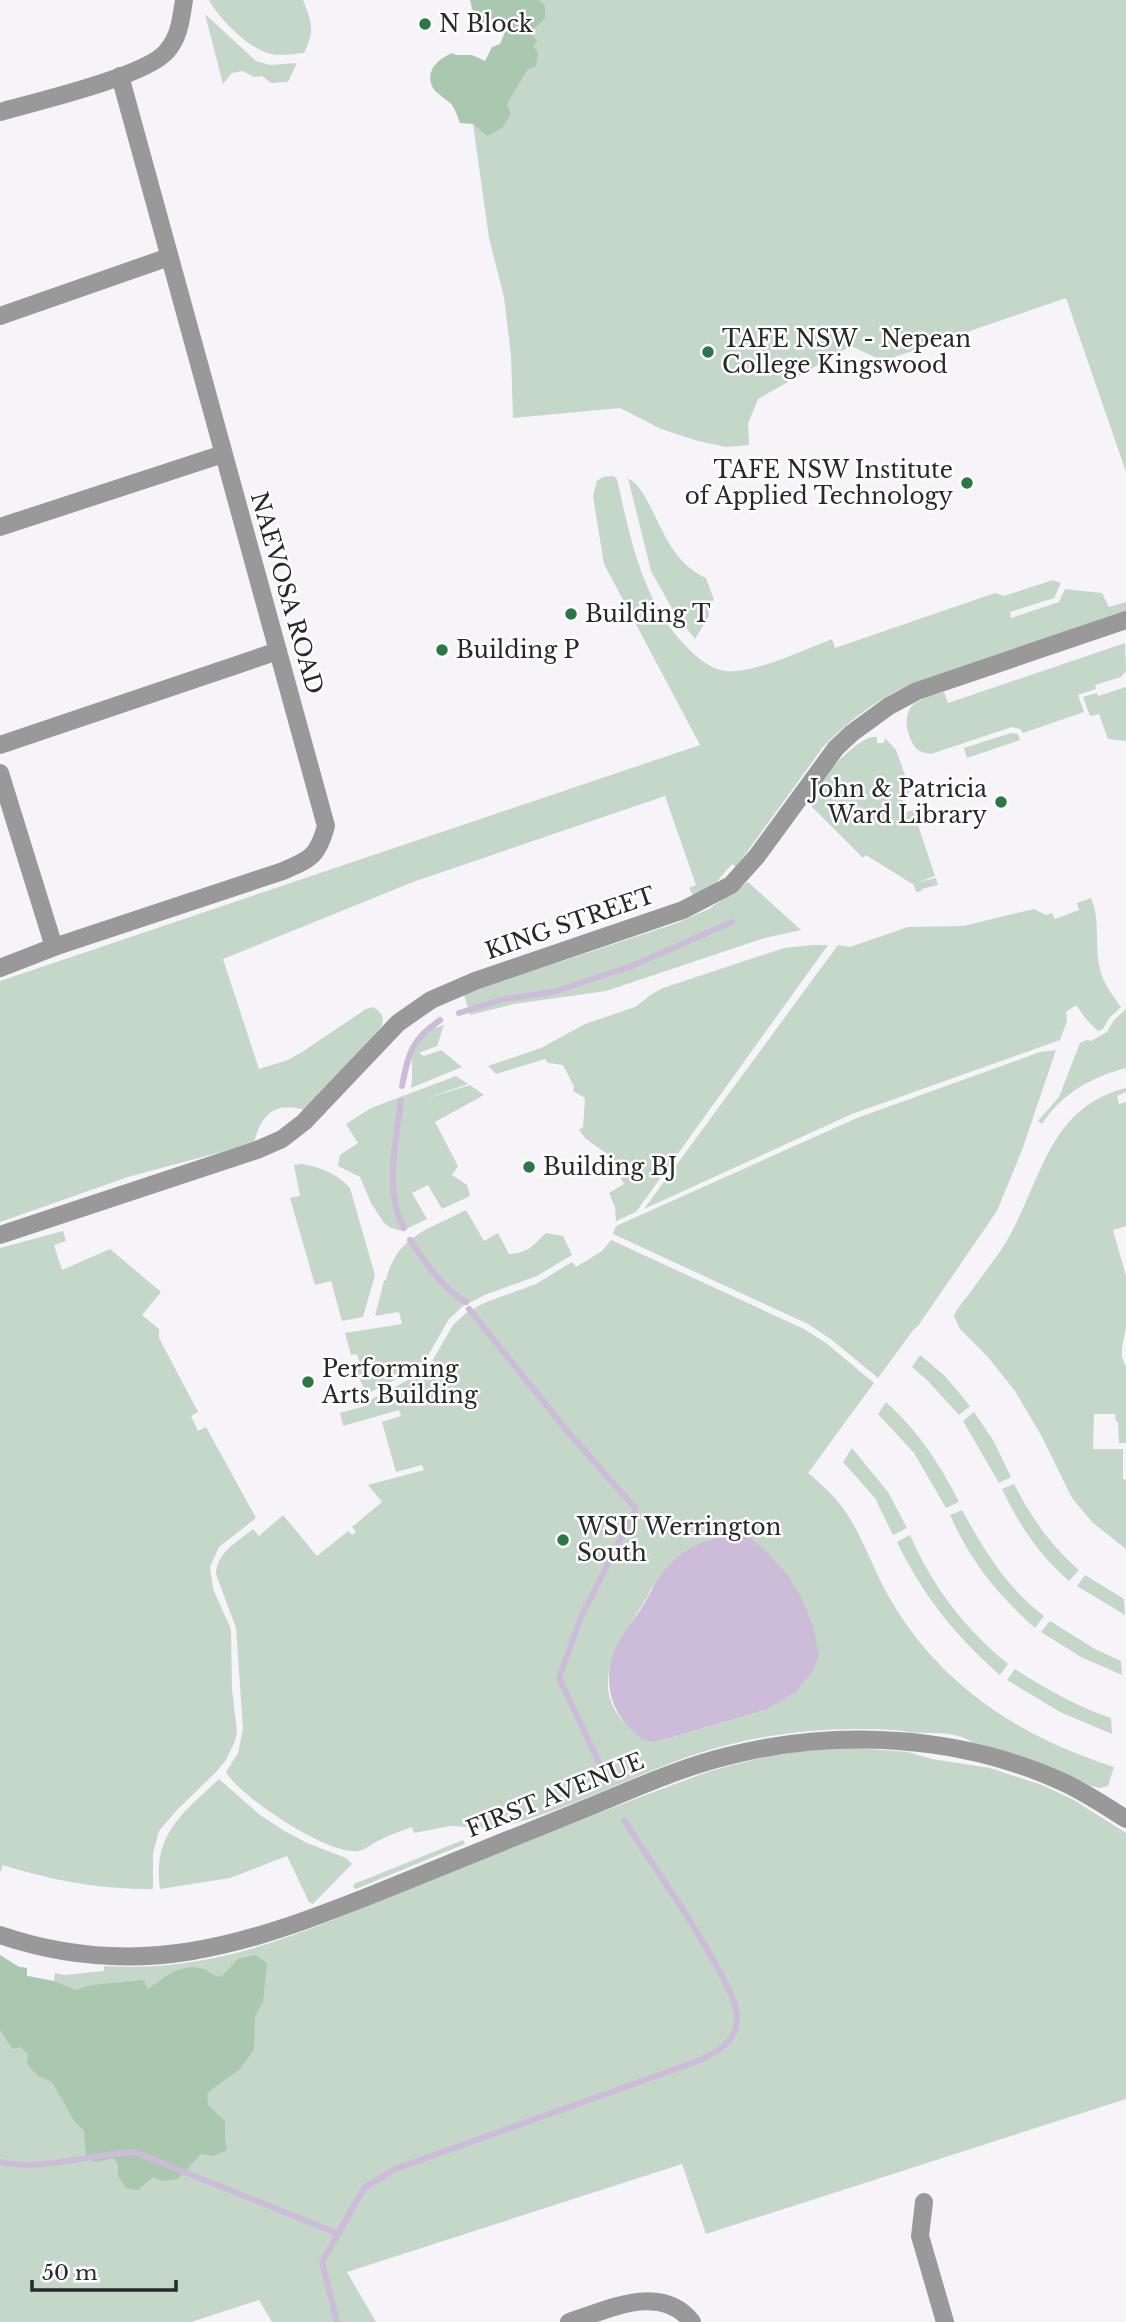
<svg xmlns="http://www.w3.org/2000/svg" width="1126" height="2322" font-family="'Libre Baskerville',serif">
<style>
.green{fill:#c5d7c9;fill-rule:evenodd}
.forest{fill:#aac7b0}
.water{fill:#ccbcda}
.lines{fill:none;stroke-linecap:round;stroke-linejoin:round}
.stream{stroke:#ccbcda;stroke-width:6}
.minor{stroke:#989998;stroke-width:18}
.poi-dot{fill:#2b7746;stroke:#fff;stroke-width:2.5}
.labels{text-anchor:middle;stroke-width:5;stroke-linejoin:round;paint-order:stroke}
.poi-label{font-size:23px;fill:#29282a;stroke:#fff;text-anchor:start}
.street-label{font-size:23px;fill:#29282a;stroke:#fff}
</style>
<rect width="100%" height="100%" fill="#f6f4f8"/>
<!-- green -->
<g class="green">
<path d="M209,0H303C312,23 315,31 304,53C294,54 281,56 271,54C250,50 218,18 209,0Z"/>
<path d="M539,0H1126V472L1066,298L883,361L851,346L758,399L748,424L749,445L726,447L698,441L661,429L620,408L513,418L511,356L504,297L489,238L473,124L487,135L528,69L533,48L530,32L545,5Z"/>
<path d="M205,14L256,61L270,65L297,63L288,82L271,83L262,76L254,77L243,71L232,73L223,84Z"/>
<path d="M613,476L617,479C630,537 641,595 681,641C693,654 707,668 725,671C751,675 806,649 832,639L835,648L995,593L1004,596L1053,580L1061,583L1054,598L1010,612L1011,618L1059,602L1065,589L1102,593L1109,607L1126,602V611L916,682C880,697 850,719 823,747L736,867L732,864L714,885L693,895L689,888L696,885L665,796L413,882L223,959L259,1069L288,1060L302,1052L366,1009L373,1007C382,1012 385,1018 381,1027L305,1110C274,1101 261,1115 254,1143L128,1177L0,1222V981L700,745L604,564L593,496L597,481L603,477Z"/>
<path d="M628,478C639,485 643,493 649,504C665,535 674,563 706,578L714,600L708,605L709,616L695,639L674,612L651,571Z"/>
<path d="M1125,643L1126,671L1121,677L1095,685L1096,689L1078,695L1084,712L1023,733L1020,729L1012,727L931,754C926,753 919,752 916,748C907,738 902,715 913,705C921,698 934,695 944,692L948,703Z"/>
<path d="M1126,687V741L1108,739L1099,714L1090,716L1083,697L1097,693L1098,696Z"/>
<path d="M1011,733L1018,734L1020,740L967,758L964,748Z"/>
<path d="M872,737H877V743H884L885,738L896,750L910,789L908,796L902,799L907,812L913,810L935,876L919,882L936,878L938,885L922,889V891L916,892L914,885L866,855L863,858L812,807C812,804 812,799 813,796C817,780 856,740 872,737Z"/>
<path d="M748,882L801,930L765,938L606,991L514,1004L470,1015L464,994L677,923L709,909Z"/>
<path d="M1091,898C1101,922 1094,944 1100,969C1103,983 1113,996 1121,1007L1110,1017L1103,1029L1098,1031L1086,1019L1076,1005L1066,1012L1067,1021L1060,1040L852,1114L644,1209L838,945L850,947L908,927L963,926L1034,909L1046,915L1052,913L1055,919L1079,910L1077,903Z"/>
<path d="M812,945H828L636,1212L616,1221L615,1207L609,1193L624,1184L607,1154L586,1139L579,1130L583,1127L585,1098L573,1091L574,1087L563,1065L548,1063L545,1059L496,1074L488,1066L541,1048L585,1024L635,1007L652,994L663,988L784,948Z"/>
<path d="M1126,1009V1068C1092,1077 1062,1093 1042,1124L1038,1121L1059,1097L1080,1043L1087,1040L1091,1041L1107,1032L1114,1020Z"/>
<path d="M431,1024L436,1028L444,1025L437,1046L419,1053L424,1056L441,1050L462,1067L411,1088C416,1062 402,1042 431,1024Z"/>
<path d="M1056,1050L1022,1150L997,1211L918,1326L914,1329L878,1378L832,1340L808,1324L613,1234L616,1226L857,1118L1040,1052Z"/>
<path d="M456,1076L468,1084L424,1099L470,1085L484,1095L435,1122L458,1166L452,1175L467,1185L470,1196L442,1209L428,1185L412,1193L427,1219L402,1231L391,1228L384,1223L371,1203L360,1177L338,1166L340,1155L358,1143L346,1124L371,1108Z"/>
<path d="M1126,1088V1092L1117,1096L1119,1104L1126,1102V1226L1113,1230L1126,1276V1328L1122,1347V1357L1126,1367V1443H1119L1118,1422H1116L1115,1414H1094L1093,1449H1123V1479L1126,1480V1549L1093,1523L1072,1498L1041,1435L1015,1391L987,1356L960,1329L954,1316C957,1308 964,1301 969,1294C981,1277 995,1260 1006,1242C1042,1182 1047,1108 1126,1088Z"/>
<path d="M302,1164C320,1167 338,1174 350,1188L375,1275L363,1317L342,1321L331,1281L315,1285L290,1198L300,1196L294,1165Z"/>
<path d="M466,1210L484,1241L498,1233L509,1254C529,1253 533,1245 546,1233L563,1236L572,1255L537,1276L485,1295L463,1306L449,1319L422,1366L367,1394L355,1370L361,1367L357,1354L351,1355L345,1333L402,1324L399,1312L375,1316L384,1281L386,1280C397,1235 428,1230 466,1210Z"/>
<path d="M63,1231L66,1241L54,1245L62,1270L110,1249L161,1292L142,1315L159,1329V1338L198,1412L191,1416L198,1431L206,1427L256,1518L219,1547L210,1567L213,1589L231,1629L232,1689L237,1732L235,1741L226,1760L217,1771L176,1811L159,1831L153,1853V1889C98,1889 55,1881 3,1865L0,1873V1248Z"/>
<path d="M611,1240L804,1329L826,1343L874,1383L808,1473C821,1484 835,1496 845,1511C863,1537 873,1569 889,1597C939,1685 1020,1737 1114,1767L1108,1786L1100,1788L1091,1786L1033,1760L972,1742C957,1733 943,1733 926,1733C915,1733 904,1731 894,1730C825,1726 759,1733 693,1755C632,1776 574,1807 512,1824L487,1828L450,1826L414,1833L412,1827C402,1831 391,1834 382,1839C374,1842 366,1850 358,1851C329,1856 240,1797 226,1772L238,1753L243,1729L236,1628L216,1574C217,1552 237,1542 253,1529L259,1536L283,1515L317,1556L348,1531L352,1535L356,1532L352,1527L382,1502L368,1485L424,1470L422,1465L396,1472L382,1422L401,1416L399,1410L343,1426L340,1413L369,1405L368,1401L427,1370L453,1325L466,1313L484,1303L536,1284L572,1262L576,1267L602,1251ZM652,1587L795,1693L768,1709L656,1742C646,1736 631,1730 623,1721C583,1675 633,1628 652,1587Z"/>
<path d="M920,1355L945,1376L970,1406L959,1415L928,1381L912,1367Z"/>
<path d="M886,1402C918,1431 940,1464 959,1502L946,1508L914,1453L878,1414Z"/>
<path d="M974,1412L993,1440L1011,1477L999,1483L963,1421Z"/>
<path d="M852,1448L888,1492L907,1528L893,1535L875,1498L843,1462Z"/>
<path d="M1014,1484C1031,1517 1050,1545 1079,1570L1069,1581C1039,1555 1019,1525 1002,1489Z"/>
<path d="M962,1510C984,1550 1007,1588 1044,1616L1035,1628C996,1593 971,1562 950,1515Z"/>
<path d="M910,1535C932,1586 965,1629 1008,1664L1000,1675C956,1637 922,1594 897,1542Z"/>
<path d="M1085,1575L1124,1599L1125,1615L1077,1586Z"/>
<path d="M1050,1621L1095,1649L1121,1661L1122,1675L1081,1657L1041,1632Z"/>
<path d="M1015,1669C1046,1689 1076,1706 1111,1718L1112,1734L1060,1712L1007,1680Z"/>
<path d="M856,1748L908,1752L932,1759L990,1768L1042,1785L1074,1800L1126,1833V2099L706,2234L682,2164L347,2272L376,2322H272L259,2300L191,2322H0V1955L19,1967L27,1968V1976L54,1981L55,1973L64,1975L104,1971V1966C221,1973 304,1931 409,1889C508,1850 605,1809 705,1773C754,1757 804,1749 856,1748Z"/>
<path d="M219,1779L260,1815L283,1830L307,1843L346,1858L352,1864L313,1904L309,1902L287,1856L230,1878L160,1889C152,1834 183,1813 219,1779Z"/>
<path d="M463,1840L465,1844L356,1889L353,1887L354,1884Z"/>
</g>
<!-- forest -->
<g class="forest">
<path d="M470,0H539L545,5V19L530,32L537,41L533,47L538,52L536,66L528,69L507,104L511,114L502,128L487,136L473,124L460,123C457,117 456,108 450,103C445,98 437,94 433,88C424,71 438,59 452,53L456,55H472L485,61L492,47L500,44L508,25L502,18L484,25L475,20Z"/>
<path d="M0,1955L19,1967L27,1968V1976L54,1981L76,1990L91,1985L143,1980L148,1989C165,1978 178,1964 200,1968C208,1969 212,1976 221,1977L238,1959L255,1955L267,1963L263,2002L255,2016L254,2049L240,2069L207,2093L208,2105L225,2121V2139L227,2150L214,2156L201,2154L178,2179L161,2181L153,2177L138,2190L126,2188L118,2176V2164L113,2158L96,2162L86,2158L84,2131L75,2122L52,2082L38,2076L27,2064L28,2054L20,2047L13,2049L0,2030Z"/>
</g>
<!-- water -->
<path class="water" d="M745,1533L767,1552L787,1574L802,1599L813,1626L819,1655L814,1669L795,1693L768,1709L656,1742C644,1742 637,1735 629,1727C605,1704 603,1665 621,1638C628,1626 638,1615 645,1602C654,1586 661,1571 675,1559C695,1542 719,1535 745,1533Z"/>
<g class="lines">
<!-- stream -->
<g class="stream">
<path d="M459,1013L504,999L553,992L632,966L732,922"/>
<path d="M402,1086C409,1052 410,1042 440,1020"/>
<path d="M401,1101C396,1140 384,1192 404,1228"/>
<path d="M410,1240C427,1264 441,1287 466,1302"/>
<path d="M469,1309L568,1432L636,1509L581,1617L559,1678L605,1775"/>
<path d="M0,2162C40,2172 93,2153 135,2152L339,2234"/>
<path d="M337,2322L322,2262L364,2188L395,2169L698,2061C714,2053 732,2045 736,2026C739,2015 734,1999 729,1990C700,1930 659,1876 624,1820"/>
</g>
<!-- minor -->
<g class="minor">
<path d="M0,112C35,102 147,76 167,51C180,36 181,18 184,0"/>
<path d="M0,316L169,257"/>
<path d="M0,527L223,454"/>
<path d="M0,745L278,651"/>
<path d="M0,773L54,947"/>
<path d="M0,968L54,947L283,871C311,859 318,856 326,826L120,76"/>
<path d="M0,1235L257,1150L282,1139L304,1122L398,1023L431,1000L475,981L683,910L731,885L757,856L836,748L852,733L889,706L917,691L1126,620"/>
<path d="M0,1935C138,1982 246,1945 374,1894C440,1867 506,1840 572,1814C623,1794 674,1769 728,1756C838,1728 961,1735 1065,1783C1086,1793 1106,1806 1126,1819"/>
<path d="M924,2202L920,2236L945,2322"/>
<path d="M569,2322C608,2310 661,2282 692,2322"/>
</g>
</g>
<!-- markers -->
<g class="poi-dot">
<circle cx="425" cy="24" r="7"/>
<circle cx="708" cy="352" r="7"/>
<circle cx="967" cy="483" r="7"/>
<circle cx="571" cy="614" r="7"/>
<circle cx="442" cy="650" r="7"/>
<circle cx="1001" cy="802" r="7"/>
<circle cx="529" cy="1167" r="7"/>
<circle cx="308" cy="1382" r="7"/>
<circle cx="563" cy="1540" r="7"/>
</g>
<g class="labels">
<!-- poi labels -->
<g class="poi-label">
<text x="439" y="32">N Block</text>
<text x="722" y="347">TAFE NSW - Nepean<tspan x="722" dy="26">College Kingswood</tspan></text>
<text x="953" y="478" text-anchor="end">TAFE NSW Institute<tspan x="953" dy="26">of Applied Technology</tspan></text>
<text x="585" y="622">Building T</text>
<text x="456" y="658">Building P</text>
<text x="987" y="797" text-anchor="end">John &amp; Patricia<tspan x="987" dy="26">Ward Library</tspan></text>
<text x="543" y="1175">Building BJ</text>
<text x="322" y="1377">Performing<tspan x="322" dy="26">Arts Building</tspan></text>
<text x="577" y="1535">WSU Werrington<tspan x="577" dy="26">South</tspan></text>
</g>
<!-- street labels -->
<g class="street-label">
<text transform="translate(287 593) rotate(74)" y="8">NAEVOSA ROAD</text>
<text transform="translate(570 923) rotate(-19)" y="8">KING STREET</text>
<text transform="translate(555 1795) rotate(-22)" y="8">FIRST AVENUE</text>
</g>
</g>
<!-- scale -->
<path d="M32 2280v10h144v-10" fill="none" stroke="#29282a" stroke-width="3.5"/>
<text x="42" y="2280" font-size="21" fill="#29282a" stroke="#ffffff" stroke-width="5" paint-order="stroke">50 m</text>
</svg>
